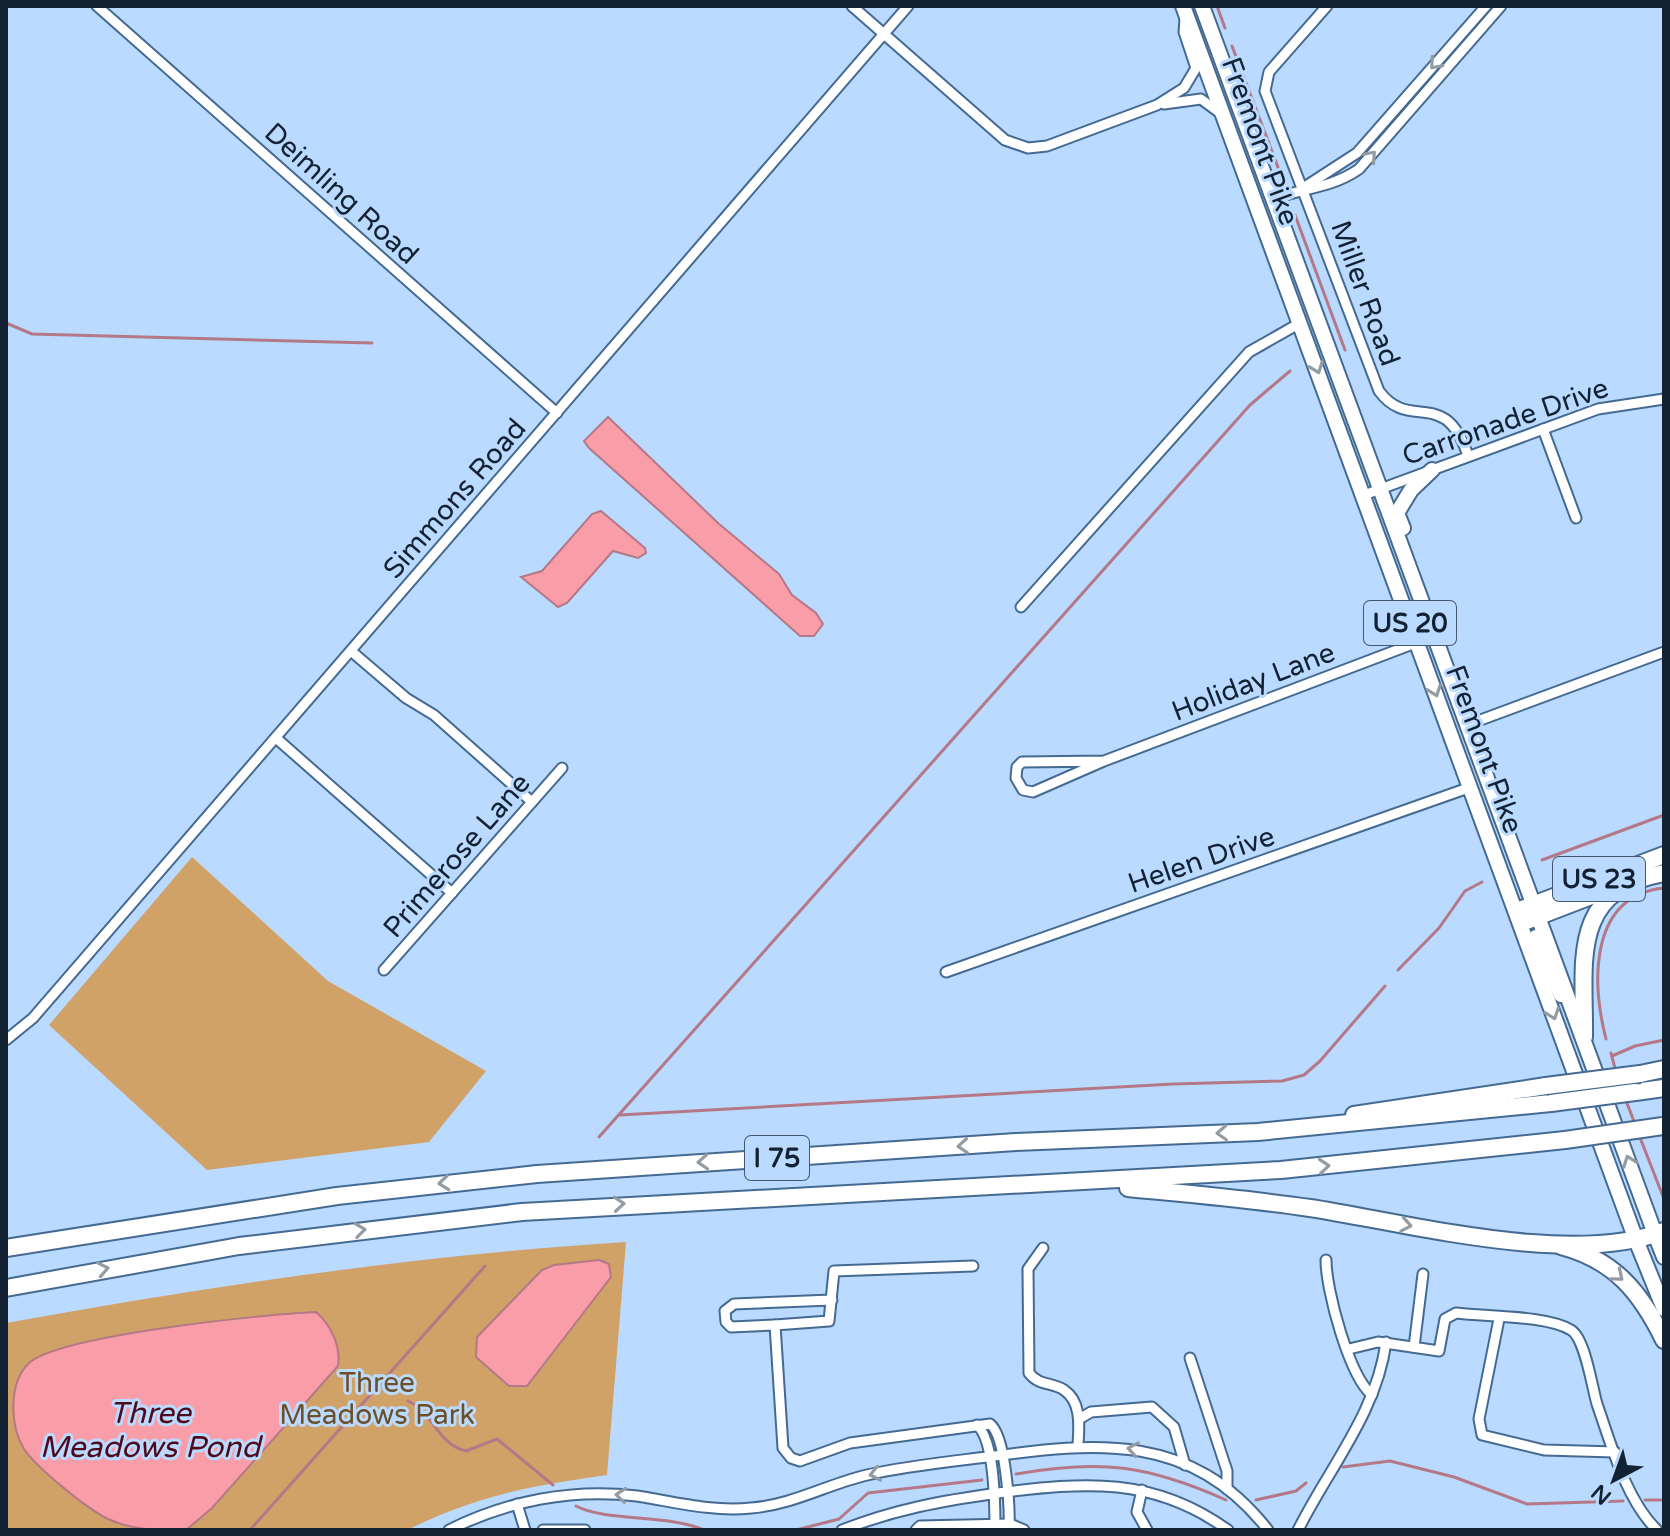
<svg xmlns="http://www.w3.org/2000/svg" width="1670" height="1536" font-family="'Varela Round',sans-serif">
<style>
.green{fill:#d1a267}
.water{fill:#f99da9;stroke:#b47886;stroke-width:2}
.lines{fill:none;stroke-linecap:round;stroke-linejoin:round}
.stream{stroke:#b47886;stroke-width:3}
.minor-casing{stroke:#456a92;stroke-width:13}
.primary-casing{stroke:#456a92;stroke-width:18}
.trunk-casing{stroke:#456a92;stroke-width:18}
.motorway-casing{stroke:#456a92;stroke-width:20}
.minor{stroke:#fff;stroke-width:9}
.primary{stroke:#fff;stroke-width:14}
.trunk{stroke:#fff;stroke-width:14}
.motorway{stroke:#fff;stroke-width:16}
.motorway-bridge-casing{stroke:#456a92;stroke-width:20;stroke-linecap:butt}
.motorway-bridge{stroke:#fff;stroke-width:16}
.oneway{stroke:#949ca3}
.labels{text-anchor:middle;stroke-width:6;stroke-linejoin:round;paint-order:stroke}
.shield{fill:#badaff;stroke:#445970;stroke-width:2}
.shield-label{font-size:26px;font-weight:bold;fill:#122233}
.street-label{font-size:28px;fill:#122233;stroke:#badaff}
.park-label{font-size:28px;fill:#6c4f28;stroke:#badaff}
.water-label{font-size:30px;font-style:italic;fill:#50091c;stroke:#badaff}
</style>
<rect width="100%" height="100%" fill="#badaff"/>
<!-- green -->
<g class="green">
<path d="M192,857L328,981L486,1071L429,1142L207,1170L49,1025Z"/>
<path d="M626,1242L607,1475C530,1486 479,1495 407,1530H6V1323C211,1286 418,1255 626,1242Z"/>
</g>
<!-- water -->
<g class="water">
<path d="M608,417L718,523L779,574L792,595L816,613L823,624L814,636H800L589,448L584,441Z"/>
<path d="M601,511L645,548L646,553L638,558L613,551L567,603L558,607L521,577L542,571L592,514Z"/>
<path d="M599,1260L609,1264L611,1277L527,1386H509L476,1357L477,1337L542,1270L554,1265Z"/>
<path d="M316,1312C331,1325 341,1346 338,1366L212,1508L186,1530C159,1530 134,1531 108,1519C86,1508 38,1469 24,1449C10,1426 8,1383 29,1363C60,1335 267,1314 316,1312Z"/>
</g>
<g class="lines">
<!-- stream -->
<g class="stream">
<path d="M1217,6L1225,28"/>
<path d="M1232,46L1279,170"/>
<path d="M1295,215L1345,350"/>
<path d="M6,323L32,334L372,343"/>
<path d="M1542,860L1664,815"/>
<path d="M1398,970L1439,928L1465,891L1482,882"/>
<path d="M1606,1039C1592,984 1588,896 1664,888"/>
<path d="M1611,1053L1616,1072"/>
<path d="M1612,1056L1635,1046L1664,1040"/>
<path d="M1625,1098L1635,1124"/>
<path d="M620,1115L1173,1084L1282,1081L1304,1075L1320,1061L1385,986"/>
<path d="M1639,1135L1664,1199"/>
<path d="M599,1137L1250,405L1290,371"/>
<path d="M408,1401C434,1413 437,1444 466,1451L497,1439L553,1485"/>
<path d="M1343,1467L1390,1461L1454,1477L1527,1504L1623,1501"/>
<path d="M1016,1474C1100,1459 1148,1465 1226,1500"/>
<path d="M1256,1500L1296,1491L1306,1483"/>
<path d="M1645,1500H1664"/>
<path d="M576,1506C606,1522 667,1514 704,1530"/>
<path d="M250,1530L485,1266"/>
<path d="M796,1530L839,1519L868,1493L982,1480"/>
</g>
<defs>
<g id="minor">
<path d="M97,6L557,413"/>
<path d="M852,6L1005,140L1028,148L1047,146L1157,105L1184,88L1196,68L1184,32L1185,19"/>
<path d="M1327,6L1269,72L1265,91L1379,391C1410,433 1445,385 1468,456"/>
<path d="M1164,104L1201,99L1220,113"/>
<path d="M1303,188L1357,153L1486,6"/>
<path d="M1273,199C1303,188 1332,188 1359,169L1501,6"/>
<path d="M1543,429L1576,518"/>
<path d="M1364,495L1598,409L1664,399"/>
<path d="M1021,607L1249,352L1300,323"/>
<path d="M351,651L406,698L434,715L532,802"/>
<path d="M1467,725L1664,652"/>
<path d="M276,738L452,893"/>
<path d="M1104,761L1033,792L1023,790L1016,778L1017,767L1022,762L1104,761L1418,642"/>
<path d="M384,970L562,768"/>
<path d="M946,972L1471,787"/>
<path d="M6,1040L33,1018L908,6"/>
<path d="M1043,1248L1028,1269L1029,1373C1039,1386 1052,1382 1064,1390C1082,1402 1079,1427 1078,1445"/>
<path d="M1326,1260C1326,1290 1349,1376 1372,1395"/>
<path d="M973,1266L834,1271L829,1321L775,1325L783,1448L791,1458L800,1461L850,1443L990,1424C1006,1436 1010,1509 1009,1530"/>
<path d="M1499,1319L1479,1419L1482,1435L1544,1450L1615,1452"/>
<path d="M775,1325L731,1327L726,1322L725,1311L734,1304L832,1300"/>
<path d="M1414,1347L1423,1274"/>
<path d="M1349,1349L1378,1342L1439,1351L1445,1319L1456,1313C1487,1317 1546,1315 1571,1330C1585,1338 1592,1387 1597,1404C1611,1444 1626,1500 1657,1530"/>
<path d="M1190,1358L1227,1471V1489"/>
<path d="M1079,1419L1091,1412L1152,1407L1174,1427L1185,1465"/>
<path d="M977,1425C995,1441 995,1506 995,1530"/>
<path d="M1142,1490L1137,1512L1147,1530"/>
<path d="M517,1504L525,1530"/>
<path d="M449,1530C507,1501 572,1488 637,1496C675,1502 712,1512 751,1508C792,1505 828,1484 867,1475C906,1466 947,1462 987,1457C1097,1442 1191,1432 1268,1530"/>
<path d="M543,1530H585"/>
<path d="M842,1530C896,1509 941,1501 998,1493C1085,1482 1153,1476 1228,1530"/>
<path d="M916,1530L920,1526L1010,1524L1024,1530"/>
<path d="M1298,1530C1329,1468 1377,1412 1386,1342"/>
</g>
<g id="primary">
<path d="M1655,1234L1664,1257"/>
<path d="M1636,1240L1664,1309"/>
</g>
<g id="trunk">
<path d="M1183,6L1636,1240"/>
<path d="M1202,6L1655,1234"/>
<path d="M1403,528L1397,513L1411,490L1432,470"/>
<path d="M1536,937L1561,995"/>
</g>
<g id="motorway">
<path d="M1517,911L1664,855"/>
<path d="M1521,923L1617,886"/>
<path d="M1584,1037C1585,962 1568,891 1664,873"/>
<path d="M1640,1074L1664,1069"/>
<path d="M1635,1092L1664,1088"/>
<path d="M1354,1115L1546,1086"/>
<path d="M1128,1188C1189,1194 1249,1199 1310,1208C1408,1223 1571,1267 1664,1231"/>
<path d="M1561,1246C1615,1260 1641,1293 1664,1340"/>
<path d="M6,1248L337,1196L537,1174L1016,1142L1258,1132L1551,1103"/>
<path d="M6,1288L239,1246L522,1212L1281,1170L1565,1140"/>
</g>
</defs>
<!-- minor casing -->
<use href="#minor" class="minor-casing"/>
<!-- primary casing -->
<use href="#primary" class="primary-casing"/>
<!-- trunk casing -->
<use href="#trunk" class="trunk-casing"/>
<!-- motorway casing -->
<use href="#motorway" class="motorway-casing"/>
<!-- minor -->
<use href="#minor" class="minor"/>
<!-- primary -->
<use href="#primary" class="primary"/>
<!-- trunk -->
<use href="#trunk" class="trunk"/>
<!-- motorway -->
<use href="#motorway" class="motorway"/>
<defs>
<g id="motorway-bridge">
<path d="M1546,1086L1640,1074"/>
<path d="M1551,1103L1635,1092"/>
<path d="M1565,1140L1663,1126"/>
</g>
</defs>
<!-- motorway-bridge casing -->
<use href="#motorway-bridge" class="motorway-bridge-casing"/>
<!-- motorway-bridge -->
<use href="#motorway-bridge" class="motorway-bridge"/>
</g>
<!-- one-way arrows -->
<defs><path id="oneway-chevron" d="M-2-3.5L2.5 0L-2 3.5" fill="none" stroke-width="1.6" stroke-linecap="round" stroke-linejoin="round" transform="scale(2)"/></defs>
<g class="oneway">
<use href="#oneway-chevron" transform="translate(1435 64) rotate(131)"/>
<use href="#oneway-chevron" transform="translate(1371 156) rotate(-48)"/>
<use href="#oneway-chevron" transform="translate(1317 368) rotate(70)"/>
<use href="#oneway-chevron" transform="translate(1435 691) rotate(70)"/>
<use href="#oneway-chevron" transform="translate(1553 1014) rotate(71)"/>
<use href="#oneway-chevron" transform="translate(1222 1133) rotate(177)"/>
<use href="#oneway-chevron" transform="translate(963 1146) rotate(176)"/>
<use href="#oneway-chevron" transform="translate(1629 1161) rotate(-110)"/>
<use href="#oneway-chevron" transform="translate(703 1162) rotate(176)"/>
<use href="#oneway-chevron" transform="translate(1324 1166) rotate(-5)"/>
<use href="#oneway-chevron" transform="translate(444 1183) rotate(174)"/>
<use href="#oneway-chevron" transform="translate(619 1204) rotate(-4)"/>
<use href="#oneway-chevron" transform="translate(1406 1225) rotate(10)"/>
<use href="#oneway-chevron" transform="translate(360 1230) rotate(-7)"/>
<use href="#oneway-chevron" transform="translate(103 1269) rotate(-11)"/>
<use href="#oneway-chevron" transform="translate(1618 1276) rotate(40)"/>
<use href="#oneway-chevron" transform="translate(1133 1449) rotate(-170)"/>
<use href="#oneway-chevron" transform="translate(875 1474) rotate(168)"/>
<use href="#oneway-chevron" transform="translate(621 1495) rotate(-175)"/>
</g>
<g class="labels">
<!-- shield labels -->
<g class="shield">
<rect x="1364" y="601" width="92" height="44" rx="6"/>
<rect x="1553" y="857" width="92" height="44" rx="6"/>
<rect x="745" y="1136" width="64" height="44" rx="6"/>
</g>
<g class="shield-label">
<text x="1410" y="632">US 20</text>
<text x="1599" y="888">US 23</text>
<text x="777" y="1167">I 75</text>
</g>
<!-- street labels -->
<g class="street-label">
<text transform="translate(1261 141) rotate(70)" y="10">Fremont Pike</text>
<text transform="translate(342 193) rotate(42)" y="10">Deimling Road</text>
<text transform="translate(1366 293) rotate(70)" y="10">Miller Road</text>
<text transform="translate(1505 421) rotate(-19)" y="10">Carronade Drive</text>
<text transform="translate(454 498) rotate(-49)" y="10">Simmons Road</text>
<text transform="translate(1253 681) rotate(-21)" y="10">Holiday Lane</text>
<text transform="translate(1485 749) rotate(70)" y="10">Fremont Pike</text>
<text transform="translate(456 855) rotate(-49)" y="10">Primerose Lane</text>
<text transform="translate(1201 859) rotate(-19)" y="10">Helen Drive</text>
</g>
<!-- park labels -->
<g class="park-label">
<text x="377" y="1392">Three<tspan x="377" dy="32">Meadows Park</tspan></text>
</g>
<!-- water labels -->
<g class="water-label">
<text x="150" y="1423">Three<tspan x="150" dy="34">Meadows Pond</tspan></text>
</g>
</g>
<!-- border -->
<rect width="1670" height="1536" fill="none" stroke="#122233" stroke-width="16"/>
<!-- north arrow -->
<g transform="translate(1614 1480) rotate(221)" stroke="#badaff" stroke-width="6" paint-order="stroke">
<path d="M0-6L14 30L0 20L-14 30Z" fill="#122233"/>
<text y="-12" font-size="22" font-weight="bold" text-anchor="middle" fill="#122233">N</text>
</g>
</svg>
